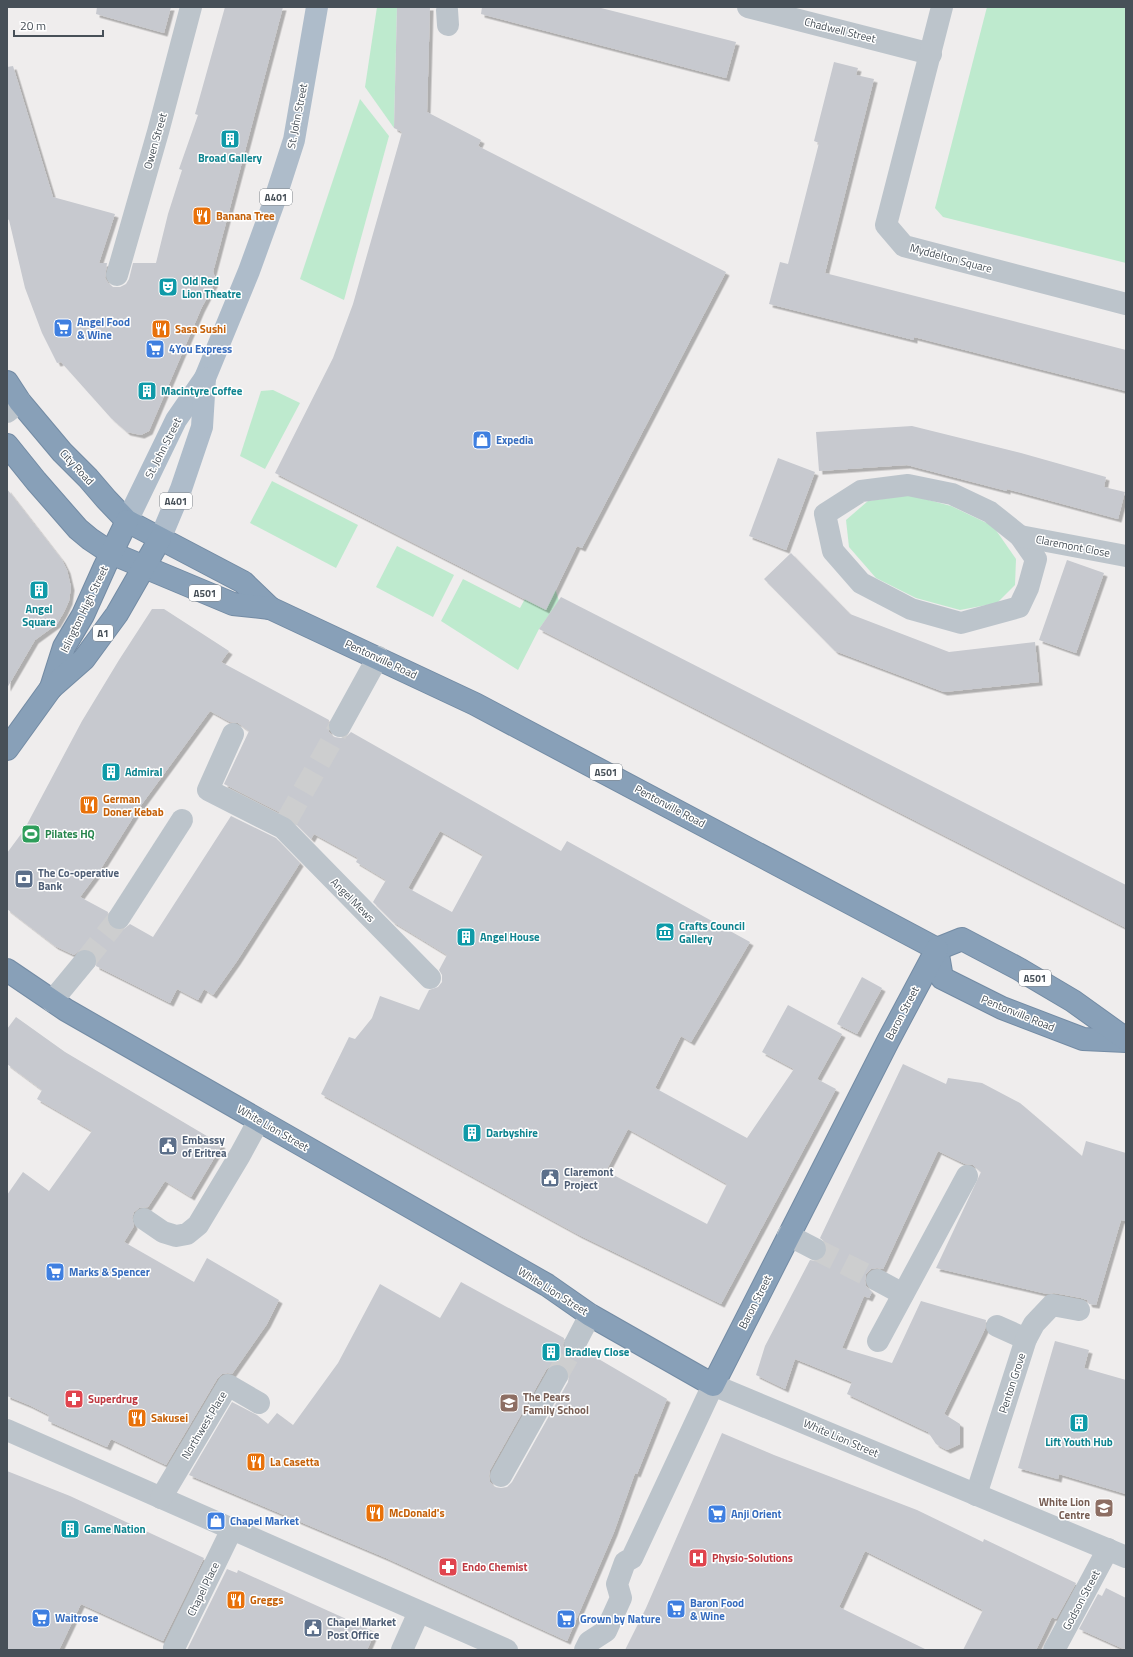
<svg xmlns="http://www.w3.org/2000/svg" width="1133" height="1657" font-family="'Titillium Web',sans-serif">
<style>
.green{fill:#beeace}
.building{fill:#c7c9cf;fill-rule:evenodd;filter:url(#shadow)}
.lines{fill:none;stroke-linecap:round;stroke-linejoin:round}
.minor-tunnel{stroke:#cdcecf;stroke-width:22;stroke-dasharray:22 11;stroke-linecap:butt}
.highway-casing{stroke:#738ba4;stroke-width:24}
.minor{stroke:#bcc4cb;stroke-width:22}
.major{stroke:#aebcca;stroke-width:22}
.highway{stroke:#88a0b8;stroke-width:22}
.labels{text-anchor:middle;stroke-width:3;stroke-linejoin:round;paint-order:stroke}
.shield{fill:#fff;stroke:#7e848a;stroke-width:1}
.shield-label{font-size:10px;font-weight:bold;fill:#475058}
.street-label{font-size:11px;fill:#475058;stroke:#fff}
.culture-label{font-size:11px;font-weight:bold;fill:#0d838f;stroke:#fff;text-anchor:start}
.food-label{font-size:11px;font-weight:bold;fill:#c56008;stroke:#fff;text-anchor:start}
.shop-label{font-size:11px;font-weight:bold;fill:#366cbe;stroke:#fff;text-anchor:start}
.leisure-label{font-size:11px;font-weight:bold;fill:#27864d;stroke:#fff;text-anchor:start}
.service-label{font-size:11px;font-weight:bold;fill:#4e5e75;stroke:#fff;text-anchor:start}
.education-label{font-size:11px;font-weight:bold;fill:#785e54;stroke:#fff;text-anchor:start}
.health-label{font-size:11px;font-weight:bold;fill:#be3a42;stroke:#fff;text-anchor:start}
</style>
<defs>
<filter id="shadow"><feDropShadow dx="3.5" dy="3.5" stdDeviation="0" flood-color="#0004"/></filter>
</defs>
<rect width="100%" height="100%" fill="#efeded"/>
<!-- green -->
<g class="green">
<path d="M377,7H397L394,128L365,87Z"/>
<path d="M987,7H1126V263L943,217L935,208Z"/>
<path d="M360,99L389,136L344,300L300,279Z"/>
<path d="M273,390L300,403L265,469L240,456L261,391Z"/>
<path d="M272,481L358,525L336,568L250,523Z"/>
<path d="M910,495L951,506L993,526L1016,559L1015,585L997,603L960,610L916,598L876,578L849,547L846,520L868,501Z"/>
<path d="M397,546L454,575L433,617L376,587Z"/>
<path d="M551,575L559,601L539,629L518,670L441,621L463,579L520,608L533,584Z"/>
</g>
<!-- building -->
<g class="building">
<path d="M97,7H171L164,33L96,14Z"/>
<path d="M225,7H283L213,272L216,280L201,309L149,431L141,435L127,432L111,418L61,362L57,363L42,333L25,288L9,220L7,219V67L13,66L53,197L115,214L99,263H107L105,278L108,283L113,287H120L126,284L129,279L133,263H156L168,214L182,170L179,169L198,115L195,114Z"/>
<path d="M397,7H430L427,112L481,140L478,146L726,272L582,548L577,546L546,610L275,473L333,358L353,304L402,132L394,128Z"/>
<path d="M482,7H597L736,42L726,78L481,14Z"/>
<path d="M834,62L858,68L856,75L874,79L825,273L1126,350V391L914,337V340L769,304L780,262L788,264L819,143L814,141Z"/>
<path d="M912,426L1021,453L1106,477L1104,487L1125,492L1118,519L1007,489V491L907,465L819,471L816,432Z"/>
<path d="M778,458L815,472L786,550L749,536Z"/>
<path d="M7,489L62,560L67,570L71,587L69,601L64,612L57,624L35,640L7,688Z"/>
<path d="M791,553L850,614L949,652L1035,642L1039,682L944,692L835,651L764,579Z"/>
<path d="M1067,560L1104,573L1076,653L1039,640Z"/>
<path d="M561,597L1126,885V928L539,629Z"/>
<path d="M152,609H164L229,651L221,662L329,720L328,727L329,732L334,737L341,738L347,736L351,732L561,851L567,841L750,942L691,1042L681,1036L655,1088L747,1138L794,1069L762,1052L788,1005L842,1034L817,1079L836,1089L721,1304L579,1235L321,1094L349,1037L355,1039L372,1018L380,996L419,1010L429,990L438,987L442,982V975L439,970L447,955L393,922L373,902L386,880L356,862L358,858L314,834L311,839L289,817L224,784L249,731L238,723L230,722L210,711L139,808L100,870L80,897L108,912L107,918L108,923L113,929L118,930L124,929L130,924L153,937L231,816L276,838L300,863L237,961L213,995L204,989L198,1000L177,989L170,1003L96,966L97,957L93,951L87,949H81L74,955L55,946L7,909V853L24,830L82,721L119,660ZM440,831L483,855L452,912L408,888ZM628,1129L727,1184L707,1224L606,1171Z"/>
<path d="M862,977L882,988L857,1034L837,1024Z"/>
<path d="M16,1017L65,1052L222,1145L191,1197L165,1181L148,1207L139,1208L134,1212L132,1218L134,1226L124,1242L194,1282L207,1258L279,1300L267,1324L232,1374L228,1373L222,1374L217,1379L166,1465L111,1439L107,1447L48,1421L49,1415L29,1405L7,1396V1195L23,1172L49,1191L92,1131L37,1099L42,1090L7,1064V1029Z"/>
<path d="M903,1064L946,1084L948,1078L982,1083L1020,1103L1082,1156L1086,1141L1126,1153V1221L1121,1220L1096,1305L1089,1304L1087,1300L1081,1298L1054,1293L1047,1294L936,1268L981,1172L973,1165L965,1164L938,1151L883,1269L877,1268L871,1269L866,1274L865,1281L866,1286L872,1292L869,1298L864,1296L842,1348L892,1363L921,1301L986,1320L985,1329L944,1414L960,1424V1444L947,1450L936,1444L928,1432L847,1394L852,1382L795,1359L785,1389L756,1375L765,1346L810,1260L816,1261L821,1260L826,1254L827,1248L826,1243L820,1238Z"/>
<path d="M461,1282L564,1338L563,1345L564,1350L569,1355L576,1356L581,1355L585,1351L667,1399L637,1474L635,1473L614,1532L567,1641L386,1558L189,1475L232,1402L257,1415L268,1424L277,1413L293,1425L338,1363L380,1284L440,1318ZM556,1364L563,1365L568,1369L569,1375L568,1382L512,1482L507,1487L501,1488L495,1487L490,1482L489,1476L490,1470L546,1370L550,1366Z"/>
<path d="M1055,1341L1089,1350L1084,1368L1126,1380V1494L1059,1474L1058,1479L1018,1468Z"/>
<path d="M722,1433L774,1455L917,1510L983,1542L984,1539L1076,1583L1056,1619L1052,1617L1036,1650H963L983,1610L865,1551L839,1607L927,1650H625L646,1608Z"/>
<path d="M7,1471L70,1496L204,1558L163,1641L81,1604L59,1650H7Z"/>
<path d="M227,1569L237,1573L238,1570L375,1632L367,1650H187Z"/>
<path d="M1106,1588L1126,1598V1650L1079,1629L1098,1594L1102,1596Z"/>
</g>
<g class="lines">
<!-- minor-tunnel -->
<g class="minor-tunnel">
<path d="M287,820L340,726"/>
<path d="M85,961L119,918"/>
<path d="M815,1249L877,1280"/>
<path d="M557,1376L575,1344"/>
</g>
<defs>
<g id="highway">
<path d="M7,382L20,402L62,452L88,478L106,499L127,521L243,582L270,608"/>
<path d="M7,445L36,481L78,529L90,539L111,553L233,604L270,608L475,704L937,949"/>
<path d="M51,688L64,647L83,615L105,566L127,521"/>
<path d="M7,749L51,688L84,659L117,614L160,539"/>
<path d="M937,949L942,978L1002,1008L1083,1039L1126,1041"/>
<path d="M937,949L962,939L1019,969L1073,1001L1126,1039"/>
<path d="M7,970L66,1010L547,1285L590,1315L713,1385L888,1041L937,949"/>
</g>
</defs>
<!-- highway casing -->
<use href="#highway" class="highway-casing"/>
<!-- minor -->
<g class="minor">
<path d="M748,7L931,54"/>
<path d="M942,7L886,225L904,246L1126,304"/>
<path d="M447,10L448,25"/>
<path d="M117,275L158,132L191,7"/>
<path d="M7,412L20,402"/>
<path d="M908,485L952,494L990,512L1020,536L1036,559L1028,588L1019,607L961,623L911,609L861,583L833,551L825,514L861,491Z"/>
<path d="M1020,536L1126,556"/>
<path d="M340,726L378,657"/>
<path d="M233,734L208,790L283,828L430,978"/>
<path d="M119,918L182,820"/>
<path d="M52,1001L85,961"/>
<path d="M144,1219L163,1232L176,1236L187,1234L198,1225L240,1155L259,1120"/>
<path d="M788,1235L815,1249"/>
<path d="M877,1280L903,1294"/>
<path d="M997,1326L1026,1339"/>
<path d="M878,1341L967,1176"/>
<path d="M575,1344L590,1315"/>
<path d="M7,1430L507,1650"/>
<path d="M501,1476L557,1376"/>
<path d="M976,1495L1026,1339L1034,1324L1052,1305L1079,1310"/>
<path d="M161,1498L228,1385L259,1403"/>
<path d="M174,1648L232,1529"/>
<path d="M402,1650L419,1612"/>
<path d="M585,1650L589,1642L606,1631L621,1598L617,1584L625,1562L632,1558L713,1385L1126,1557"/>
<path d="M1054,1650L1108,1549"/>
</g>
<!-- major -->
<g class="major">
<path d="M127,521L176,420L205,378L249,271L274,202L294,140L317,7"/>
<path d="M160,539L181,489L202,427L205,378"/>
</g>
<!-- highway -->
<use href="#highway" class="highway"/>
</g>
<!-- icons -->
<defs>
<symbol id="building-square" viewBox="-11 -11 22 22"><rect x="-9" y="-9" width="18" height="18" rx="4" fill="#0f9aa8" stroke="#fff"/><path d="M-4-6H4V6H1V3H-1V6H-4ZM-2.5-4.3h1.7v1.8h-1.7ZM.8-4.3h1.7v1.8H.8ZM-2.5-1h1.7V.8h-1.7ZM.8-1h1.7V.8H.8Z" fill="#fff"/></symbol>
<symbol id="restaurant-square" viewBox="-11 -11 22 22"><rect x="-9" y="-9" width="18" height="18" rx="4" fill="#e8710a" stroke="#fff"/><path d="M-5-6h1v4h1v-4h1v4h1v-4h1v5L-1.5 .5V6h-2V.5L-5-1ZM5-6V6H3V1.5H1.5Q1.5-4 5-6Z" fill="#fff"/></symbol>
<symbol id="theatre-square" viewBox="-11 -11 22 22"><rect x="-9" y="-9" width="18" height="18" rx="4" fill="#0f9aa8" stroke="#fff"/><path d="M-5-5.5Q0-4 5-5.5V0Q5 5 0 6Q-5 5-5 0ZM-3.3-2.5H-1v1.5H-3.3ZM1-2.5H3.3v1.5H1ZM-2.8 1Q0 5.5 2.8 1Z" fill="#fff"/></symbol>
<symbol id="supermarket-square" viewBox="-11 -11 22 22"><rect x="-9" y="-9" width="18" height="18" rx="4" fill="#3f7fe0" stroke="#fff"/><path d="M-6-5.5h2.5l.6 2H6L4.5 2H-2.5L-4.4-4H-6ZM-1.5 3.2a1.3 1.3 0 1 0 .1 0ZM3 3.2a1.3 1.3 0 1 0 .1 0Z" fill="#fff"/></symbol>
<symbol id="shop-square" viewBox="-11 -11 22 22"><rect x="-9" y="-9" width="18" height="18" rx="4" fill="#3f7fe0" stroke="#fff"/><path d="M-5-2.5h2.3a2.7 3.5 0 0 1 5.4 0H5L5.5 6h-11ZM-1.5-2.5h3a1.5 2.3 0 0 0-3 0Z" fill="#fff"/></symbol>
<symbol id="stadium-square" viewBox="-11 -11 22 22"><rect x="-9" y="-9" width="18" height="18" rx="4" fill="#2e9e5b" stroke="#fff"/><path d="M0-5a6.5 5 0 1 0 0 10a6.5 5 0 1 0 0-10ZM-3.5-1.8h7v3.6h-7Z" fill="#fff"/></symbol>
<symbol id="bank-square" viewBox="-11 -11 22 22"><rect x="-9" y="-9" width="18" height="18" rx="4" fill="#5c6f8a" stroke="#fff"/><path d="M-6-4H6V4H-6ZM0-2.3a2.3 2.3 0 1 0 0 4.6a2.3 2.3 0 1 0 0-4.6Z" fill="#fff"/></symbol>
<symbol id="museum-square" viewBox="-11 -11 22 22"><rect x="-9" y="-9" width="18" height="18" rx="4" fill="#0f9aa8" stroke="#fff"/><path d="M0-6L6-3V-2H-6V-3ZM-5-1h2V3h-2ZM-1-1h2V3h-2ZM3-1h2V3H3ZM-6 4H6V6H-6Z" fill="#fff"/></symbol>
<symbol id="civic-square" viewBox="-11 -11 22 22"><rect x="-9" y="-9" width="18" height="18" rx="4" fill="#5c6f8a" stroke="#fff"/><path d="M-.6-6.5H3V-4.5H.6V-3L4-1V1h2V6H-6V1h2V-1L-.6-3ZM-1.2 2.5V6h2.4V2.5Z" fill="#fff"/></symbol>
<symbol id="pharmacy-square" viewBox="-11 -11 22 22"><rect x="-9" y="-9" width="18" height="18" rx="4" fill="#e0444e" stroke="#fff"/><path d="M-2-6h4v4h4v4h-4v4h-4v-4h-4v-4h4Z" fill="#fff"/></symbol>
<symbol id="school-square" viewBox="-11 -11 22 22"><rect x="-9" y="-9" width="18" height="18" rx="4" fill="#8d6e63" stroke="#fff"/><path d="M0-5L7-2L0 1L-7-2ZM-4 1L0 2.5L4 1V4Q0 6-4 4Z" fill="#fff"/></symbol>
<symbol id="university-square" viewBox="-11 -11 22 22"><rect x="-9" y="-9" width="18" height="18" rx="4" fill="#8d6e63" stroke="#fff"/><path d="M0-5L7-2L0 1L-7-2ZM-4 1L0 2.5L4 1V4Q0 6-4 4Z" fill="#fff"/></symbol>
<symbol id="hospital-square" viewBox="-11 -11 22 22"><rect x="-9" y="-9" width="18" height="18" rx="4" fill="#e0444e" stroke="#fff"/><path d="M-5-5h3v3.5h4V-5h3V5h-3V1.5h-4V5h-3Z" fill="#fff"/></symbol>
</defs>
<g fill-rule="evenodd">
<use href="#building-square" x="219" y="128" width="22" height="22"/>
<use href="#restaurant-square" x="191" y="205" width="22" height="22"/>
<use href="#theatre-square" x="157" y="276" width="22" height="22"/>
<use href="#supermarket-square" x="52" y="317" width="22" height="22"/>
<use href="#restaurant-square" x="150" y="318" width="22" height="22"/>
<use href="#supermarket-square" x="144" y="338" width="22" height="22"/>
<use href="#building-square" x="136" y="380" width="22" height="22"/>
<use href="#shop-square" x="471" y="429" width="22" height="22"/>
<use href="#building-square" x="28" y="579" width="22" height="22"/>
<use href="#building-square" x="100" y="761" width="22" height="22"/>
<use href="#restaurant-square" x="78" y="794" width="22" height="22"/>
<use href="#stadium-square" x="20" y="823" width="22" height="22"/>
<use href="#bank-square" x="13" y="868" width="22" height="22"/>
<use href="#museum-square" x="654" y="921" width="22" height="22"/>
<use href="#building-square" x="455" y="926" width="22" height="22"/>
<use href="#building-square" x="461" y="1122" width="22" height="22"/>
<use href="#civic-square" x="157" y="1135" width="22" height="22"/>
<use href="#civic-square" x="539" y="1167" width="22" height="22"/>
<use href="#supermarket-square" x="44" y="1261" width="22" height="22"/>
<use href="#building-square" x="540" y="1341" width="22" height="22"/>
<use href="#pharmacy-square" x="63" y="1388" width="22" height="22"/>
<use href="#school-square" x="498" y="1392" width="22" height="22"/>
<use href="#restaurant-square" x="126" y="1407" width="22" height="22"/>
<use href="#building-square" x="1068" y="1412" width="22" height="22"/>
<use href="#restaurant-square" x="245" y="1451" width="22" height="22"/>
<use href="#university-square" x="1093" y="1497" width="22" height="22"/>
<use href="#restaurant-square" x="364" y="1502" width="22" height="22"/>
<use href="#supermarket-square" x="706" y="1503" width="22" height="22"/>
<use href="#shop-square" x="205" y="1510" width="22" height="22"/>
<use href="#building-square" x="59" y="1518" width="22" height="22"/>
<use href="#hospital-square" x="687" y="1547" width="22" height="22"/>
<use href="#pharmacy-square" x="437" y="1556" width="22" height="22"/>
<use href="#restaurant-square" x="225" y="1589" width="22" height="22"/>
<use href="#supermarket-square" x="665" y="1598" width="22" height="22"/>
<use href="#supermarket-square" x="30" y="1607" width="22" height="22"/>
<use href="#supermarket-square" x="555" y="1608" width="22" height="22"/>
<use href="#civic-square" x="302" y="1617" width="22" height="22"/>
</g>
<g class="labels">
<!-- shield labels -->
<g class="shield">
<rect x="260" y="189" width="32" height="16" rx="3"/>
<rect x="160" y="493" width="32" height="16" rx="3"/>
<rect x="189" y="585" width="32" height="16" rx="3"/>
<rect x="93" y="625" width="20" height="16" rx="3"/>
<rect x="590" y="764" width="32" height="16" rx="3"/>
<rect x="1019" y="970" width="32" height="16" rx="3"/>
</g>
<g class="shield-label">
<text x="276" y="201">A401</text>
<text x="176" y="505">A401</text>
<text x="205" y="597">A501</text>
<text x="103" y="637">A1</text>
<text x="606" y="776">A501</text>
<text x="1035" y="982">A501</text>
</g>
<!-- street labels -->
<g class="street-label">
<text transform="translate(840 30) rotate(14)" y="4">Chadwell Street</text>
<text transform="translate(297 116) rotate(-79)" y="4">St. John Street</text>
<text transform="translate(155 141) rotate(-74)" y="4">Owen Street</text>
<text transform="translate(951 258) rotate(15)" y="4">Myddelton Square</text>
<text transform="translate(163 448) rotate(-63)" y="4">St. John Street</text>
<text transform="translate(77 467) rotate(47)" y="4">City Road</text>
<text transform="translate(1073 546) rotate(11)" y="4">Claremont Close</text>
<text transform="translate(84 609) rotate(-64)" y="4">Islington High Street</text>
<text transform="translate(381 659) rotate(25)" y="4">Pentonville Road</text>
<text transform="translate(670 806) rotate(28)" y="4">Pentonville Road</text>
<text transform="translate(353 900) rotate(45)" y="4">Angel Mews</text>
<text transform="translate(902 1013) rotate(-62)" y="4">Baron Street</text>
<text transform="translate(1018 1013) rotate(22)" y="4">Pentonville Road</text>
<text transform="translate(273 1128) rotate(30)" y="4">White Lion Street</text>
<text transform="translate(553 1291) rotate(32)" y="4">White Lion Street</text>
<text transform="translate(755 1302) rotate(-63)" y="4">Baron Street</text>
<text transform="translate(1012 1383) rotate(-72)" y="4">Penton Grove</text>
<text transform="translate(204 1425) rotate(-59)" y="4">Northwest Place</text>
<text transform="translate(841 1438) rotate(23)" y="4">White Lion Street</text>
<text transform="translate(203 1589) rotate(-64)" y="4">Chapel Place</text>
<text transform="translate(1081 1600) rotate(-62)" y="4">Godson Street</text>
</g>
<!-- culture labels -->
<g class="culture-label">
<text x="230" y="162" text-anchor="middle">Broad Gallery</text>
<text x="182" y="285">Old Red<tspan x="182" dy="13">Lion Theatre</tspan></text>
<text x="161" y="395">Macintyre Coffee</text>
<text x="39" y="613" text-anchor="middle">Angel<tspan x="39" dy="13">Square</tspan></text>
<text x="125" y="776">Admiral</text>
<text x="679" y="930">Crafts Council<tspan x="679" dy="13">Gallery</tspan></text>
<text x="480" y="941">Angel House</text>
<text x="486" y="1137">Darbyshire</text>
<text x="565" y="1356">Bradley Close</text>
<text x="1079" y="1446" text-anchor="middle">Lift Youth Hub</text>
<text x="84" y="1533">Game Nation</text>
</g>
<!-- food labels -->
<g class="food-label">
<text x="216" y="220">Banana Tree</text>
<text x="175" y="333">Sasa Sushi</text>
<text x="103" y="803">German<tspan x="103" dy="13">Doner Kebab</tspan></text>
<text x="151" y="1422">Sakusei</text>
<text x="270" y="1466">La Casetta</text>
<text x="389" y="1517">McDonald's</text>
<text x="250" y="1604">Greggs</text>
</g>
<!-- shop labels -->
<g class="shop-label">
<text x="77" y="326">Angel Food<tspan x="77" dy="13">&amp; Wine</tspan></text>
<text x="169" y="353">4You Express</text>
<text x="496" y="444">Expedia</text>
<text x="69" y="1276">Marks &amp; Spencer</text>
<text x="731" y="1518">Anji Orient</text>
<text x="230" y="1525">Chapel Market</text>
<text x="690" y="1607">Baron Food<tspan x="690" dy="13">&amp; Wine</tspan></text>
<text x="55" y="1622">Waitrose</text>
<text x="580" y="1623">Grown by Nature</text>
</g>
<!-- leisure labels -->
<g class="leisure-label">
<text x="45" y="838">Pilates HQ</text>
</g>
<!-- service labels -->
<g class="service-label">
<text x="38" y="877">The Co-operative<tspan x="38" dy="13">Bank</tspan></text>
<text x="182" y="1144">Embassy<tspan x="182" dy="13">of Eritrea</tspan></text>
<text x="564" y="1176">Claremont<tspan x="564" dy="13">Project</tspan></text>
<text x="327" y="1626">Chapel Market<tspan x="327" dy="13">Post Office</tspan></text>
</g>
<!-- education labels -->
<g class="education-label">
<text x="523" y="1401">The Pears<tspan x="523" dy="13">Family School</tspan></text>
<text x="1090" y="1506" text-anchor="end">White Lion<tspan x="1090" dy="13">Centre</tspan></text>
</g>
<!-- health labels -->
<g class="health-label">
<text x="88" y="1403">Superdrug</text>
<text x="712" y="1562">Physio-Solutions</text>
<text x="462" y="1571">Endo Chemist</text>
</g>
</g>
<!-- border -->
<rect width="1133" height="1657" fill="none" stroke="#475058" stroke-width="16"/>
<!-- scale -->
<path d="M14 30v6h89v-6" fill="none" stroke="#475058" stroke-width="2"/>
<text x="20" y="30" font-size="12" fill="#475058" stroke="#ffffff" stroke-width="3" paint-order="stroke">20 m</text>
</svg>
